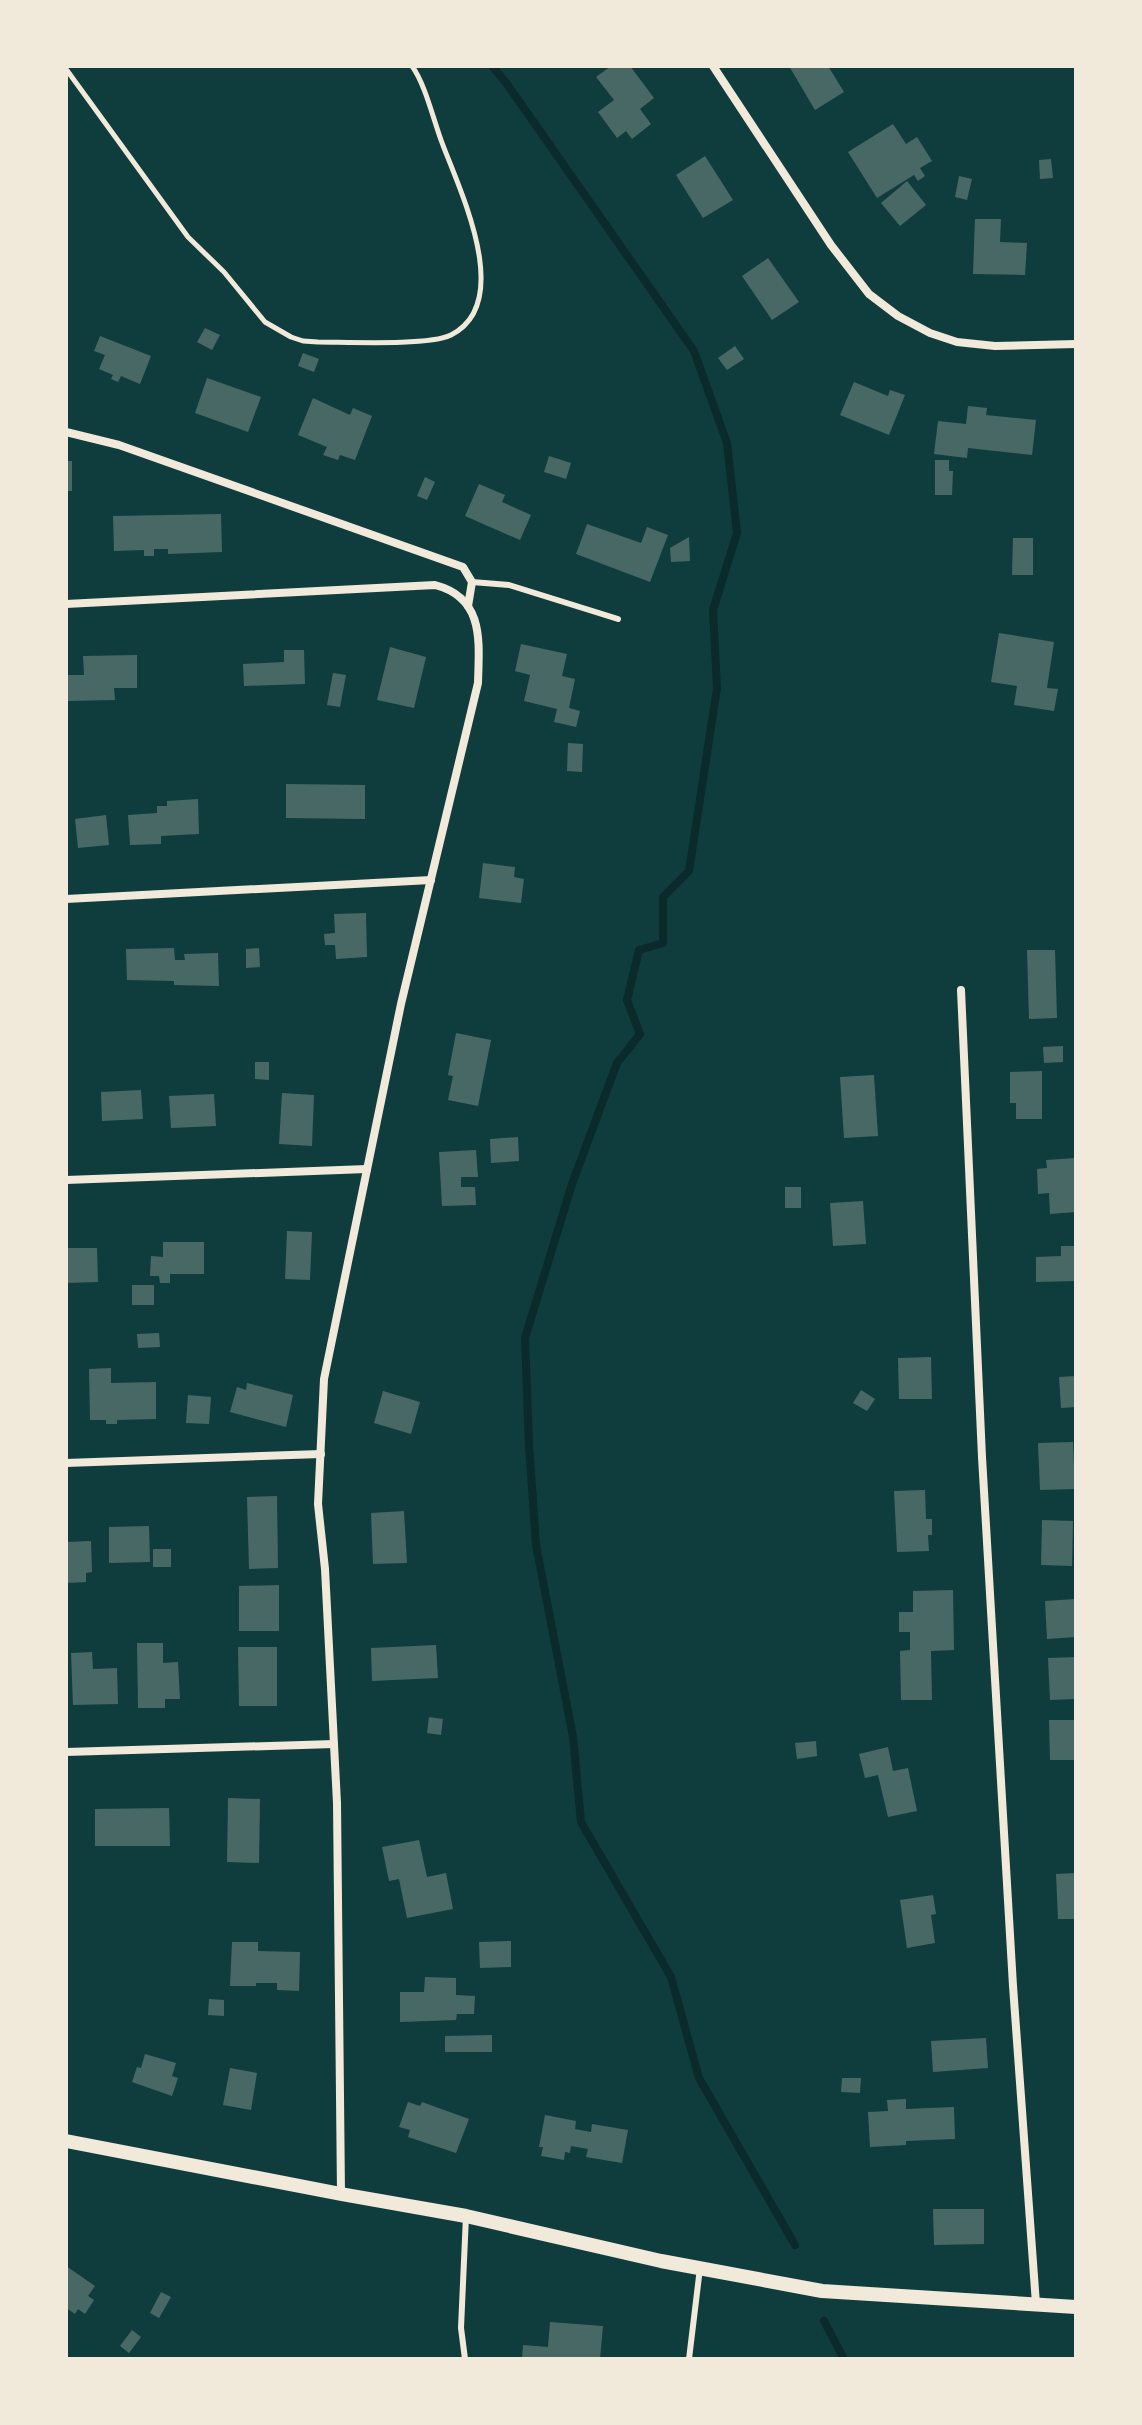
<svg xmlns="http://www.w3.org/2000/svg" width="1142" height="2425" font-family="Lato,sans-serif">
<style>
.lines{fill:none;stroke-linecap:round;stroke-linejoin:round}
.stream{stroke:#0a2a2b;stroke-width:8}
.building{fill:#486865}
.path{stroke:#f1e9da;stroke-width:5}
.service{stroke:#f1e9da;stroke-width:6}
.minor{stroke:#f1e9da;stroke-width:8}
.tertiary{stroke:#f1e9da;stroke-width:14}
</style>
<rect width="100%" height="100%" fill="#0f3d3e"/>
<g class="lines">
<!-- stream -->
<g class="stream">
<path d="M492,66L507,84L694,351L727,443L737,533L713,610L717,688L689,871L663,897V943L639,950L627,1000L640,1034L617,1063L572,1184L525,1338L529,1445L536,1545L573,1737L581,1822L671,1977L699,2078L795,2245"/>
<path d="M824,2321L844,2359"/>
</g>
</g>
<!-- building -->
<g class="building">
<path d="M611,66H630L654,98L640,109L651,124L632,139L626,131L617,138L598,112L614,100L596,77Z"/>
<path d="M789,66H828L844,92L815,110Z"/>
<path d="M893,124L906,144L917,137L932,161L920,168L925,176L918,181L914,175L877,198L848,152Z"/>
<path d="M705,156L733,200L703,218L676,175Z"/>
<path d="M1051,159L1053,178L1040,179L1039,160Z"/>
<path d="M959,176L972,179L967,200L955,197Z"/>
<path d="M907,181L926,205L900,226L881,203Z"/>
<path d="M975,219H1001L1000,242L1027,243L1025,275L973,274Z"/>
<path d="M768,258L799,302L772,320L742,276Z"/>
<path d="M205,328L220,335L212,350L197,342Z"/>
<path d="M100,336L151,356L140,384L121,376L118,382L111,379L113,375L99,369L105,355L94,351Z"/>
<path d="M735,346L744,359L727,370L718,358Z"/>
<path d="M303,353L319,359L314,372L298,366Z"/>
<path d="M207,378L261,397L248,432L195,413Z"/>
<path d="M854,382L888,396L890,390L905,395L889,435L840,415Z"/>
<path d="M313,398L350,415L353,408L372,416L355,460L340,455L338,460L323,455L327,447L298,435Z"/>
<path d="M968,406L987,408L986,415L1036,420L1032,455L968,448L967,458L934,454L938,421L966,424Z"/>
<path d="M549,456L571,463L566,479L544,472Z"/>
<path d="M935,460H949V471H953L952,495H935Z"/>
<rect x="66" y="461" width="6" height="30"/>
<path d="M425,477L435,482L427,500L417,496Z"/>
<path d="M479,484L505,495L502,502L531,515L520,540L465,516Z"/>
<path d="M221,514L222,552L168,554V549H154V556H144V550L114,551L113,516Z"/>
<path d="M587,524L641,543L647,527L668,535L650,582L576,554Z"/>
<path d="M689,537L690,561L671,562L670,548Z"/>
<path d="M1013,538H1033V575H1012Z"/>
<path d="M999,633L1054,642L1047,688L1058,689L1054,711L1014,705L1017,686L991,682Z"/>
<path d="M521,644L567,654L562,676L575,679L569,708L580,711L576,727L554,722L557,709L524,701L530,675L515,671Z"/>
<path d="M390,647L426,657L414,708L377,700Z"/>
<path d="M284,650H304L305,684L244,686L243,664L284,662Z"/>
<path d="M137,655V688H114L115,700L68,701L67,675H84L83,656Z"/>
<path d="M333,673L346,675L340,707L327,705Z"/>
<path d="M568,743L583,744L582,772L567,771Z"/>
<path d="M286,784L365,785V819L286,818Z"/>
<path d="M198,799L199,834L161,836V844L130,845L128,815L157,813V806H167V801Z"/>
<path d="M106,815L109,845L78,848L75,819Z"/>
<path d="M483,863L515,867L514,877L524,879L521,903L479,898Z"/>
<path d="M366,913L367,957L336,959L335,945H325L324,934L335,933L334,914Z"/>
<path d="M174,948L175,960H185L184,954L218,953L219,986L174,985V981L127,980L126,949Z"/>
<path d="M259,948L260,967L246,968V949Z"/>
<path d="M1027,950H1055L1057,1018L1029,1019Z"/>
<path d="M456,1033L491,1040L478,1106L448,1100L453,1076L448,1075Z"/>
<path d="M1063,1046V1062L1044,1063L1043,1047Z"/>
<path d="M255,1062H269V1080L255,1079Z"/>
<path d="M1042,1071V1119H1016V1103H1010V1072Z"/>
<path d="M874,1075L878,1136L844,1138L840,1077Z"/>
<path d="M141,1090L143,1119L102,1121L101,1092Z"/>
<path d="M282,1093L314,1095L312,1146L279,1144Z"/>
<path d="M214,1094L216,1126L171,1128L169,1096Z"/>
<path d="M518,1137L519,1161L491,1163L490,1139Z"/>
<path d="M476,1150L478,1177H461V1187H475L476,1205L442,1206L439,1152Z"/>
<path d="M1075,1158L1076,1212L1050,1214L1049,1193L1038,1194L1037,1169L1047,1168L1046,1160Z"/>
<rect x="785" y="1187" width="16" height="21"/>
<path d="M863,1201L866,1244L833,1246L830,1203Z"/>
<path d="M287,1231L312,1232L310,1280L285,1279Z"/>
<path d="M163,1242H204V1274H170V1283H160L159,1276H150L151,1256L163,1257Z"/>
<path d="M1061,1246H1076V1281L1036,1282V1257L1061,1256Z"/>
<path d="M66,1248H97L98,1282L66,1283Z"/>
<rect x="132" y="1285" width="22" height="20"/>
<path d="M159,1333L160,1347L138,1348L137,1334Z"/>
<path d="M931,1357L932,1399H899L898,1358Z"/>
<path d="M111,1368V1383L156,1382V1419L117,1420V1424H106V1420H90L89,1369Z"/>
<path d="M1076,1376V1407L1061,1408L1059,1377Z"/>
<path d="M247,1383L293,1395L286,1427L230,1412L237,1387L246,1390Z"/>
<path d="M861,1390L875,1399L867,1411L853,1403Z"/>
<path d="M383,1391L420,1402L411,1434L374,1423Z"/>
<path d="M188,1395L211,1397L209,1424L186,1423Z"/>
<path d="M1073,1442L1075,1489L1040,1490L1038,1443Z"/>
<path d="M925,1490L926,1519H932V1535H928L929,1551L897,1552L894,1491Z"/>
<path d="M277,1496L278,1568L249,1569L247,1497Z"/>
<path d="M404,1511L407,1563L373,1564L371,1513Z"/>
<path d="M1042,1520L1073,1521L1072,1566L1041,1565Z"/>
<path d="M149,1526L150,1562L109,1563V1527Z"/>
<path d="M91,1541L92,1572L86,1573V1582L66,1583V1542Z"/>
<rect x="153" y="1549" width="18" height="18"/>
<path d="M279,1585V1631H239V1586Z"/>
<path d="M953,1590L954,1650L931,1651L932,1700H901L900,1651L910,1650V1632H899V1612H913V1591Z"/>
<path d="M1075,1599L1076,1637L1047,1639L1045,1601Z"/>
<path d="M137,1643H163V1663L178,1662L180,1699H165V1708H138Z"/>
<path d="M436,1645L438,1678L372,1681L371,1648Z"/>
<path d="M238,1647H277V1706H239Z"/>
<path d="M92,1652L93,1669L117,1668L118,1704L73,1705L71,1653Z"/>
<path d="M1076,1657V1699L1050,1700L1048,1658Z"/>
<path d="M429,1717L443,1719L441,1735L427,1733Z"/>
<path d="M1049,1720H1076V1760H1050Z"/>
<path d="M816,1741L817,1756L797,1759L795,1743Z"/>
<path d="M888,1747L893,1771L908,1768L917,1811L888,1817L878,1775L865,1778L859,1754Z"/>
<path d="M228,1798L260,1799L259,1863L227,1862Z"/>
<path d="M169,1808L170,1846H95V1809Z"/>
<path d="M419,1840L427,1877L446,1873L453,1909L407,1918L399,1879L389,1881L382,1847Z"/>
<path d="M1076,1873V1919H1058L1056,1874Z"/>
<path d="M933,1895L936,1914L931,1915L935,1943L907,1948L900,1900Z"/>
<path d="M511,1941V1967L480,1968L479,1942Z"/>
<path d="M232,1942H258V1951L300,1952L299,1991L277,1990V1983H256V1986H230Z"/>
<path d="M425,1977L456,1978V1995L475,1996L474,2014H457L456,2020L400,2022V1992H424Z"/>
<path d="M209,1999L224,2000V2016L208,2015Z"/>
<path d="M492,2035V2052H445V2036Z"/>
<path d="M986,2038L988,2068L933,2072L931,2041Z"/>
<path d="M145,2054L176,2063L172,2076L178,2078L172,2096L132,2082L137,2067L141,2068Z"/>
<path d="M230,2068L257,2073L251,2110L223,2105Z"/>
<path d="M842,2078H861L860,2093L841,2092Z"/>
<path d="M906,2099V2109L954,2107L955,2139L906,2141V2145L870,2147L868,2112L888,2111L887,2100Z"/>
<path d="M408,2102L420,2106L422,2102L469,2119L456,2153L408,2137L410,2130L399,2127Z"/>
<path d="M545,2115L576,2121L575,2129L591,2132L592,2124L628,2130L622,2163L586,2157L588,2149L571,2146L570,2153L565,2152L564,2160L541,2156L543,2147H539Z"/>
<path d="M933,2209H984V2244L934,2245Z"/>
<path d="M66,2266L95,2286L88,2296L94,2300L85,2314L78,2309L75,2314L66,2308Z"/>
<path d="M161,2292L171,2297L159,2318L150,2313Z"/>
<path d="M550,2322L603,2326L600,2359H522L523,2345L548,2347Z"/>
<path d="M132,2330L141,2337L129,2353L120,2346Z"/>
</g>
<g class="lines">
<!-- path -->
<path class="path" d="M66,69L188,237L224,272L265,322L291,337L303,341L318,342C347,342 429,346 451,335C516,302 458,187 441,140C433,118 425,84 412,66"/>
<!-- service -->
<g class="service">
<path d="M472,582L509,585L618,619"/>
<path d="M465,2359L461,2328L466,2216"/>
<path d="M689,2359L700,2268"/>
</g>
<!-- minor -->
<g class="minor">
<path d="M713,66L831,245L869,294L898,316L930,333L957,342L995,346L1076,344"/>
<path d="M66,432L119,445L463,567L472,582L468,606"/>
<path d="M66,604L435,585C485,598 479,642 478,683L401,1004L324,1379L318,1504L325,1569L337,1803L341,2194"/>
<path d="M66,899L431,880"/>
<path d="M961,990L982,1457L1013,1986L1036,2304"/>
<path d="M66,1180L367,1169"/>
<path d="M66,1463L321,1454"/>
<path d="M66,1752L334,1744"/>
</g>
<!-- tertiary -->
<path class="tertiary" d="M66,2141L341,2194L466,2216L661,2261L822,2291L1076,2307"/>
</g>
<!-- border -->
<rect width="1142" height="2425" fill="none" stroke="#f1e9da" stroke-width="136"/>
</svg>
